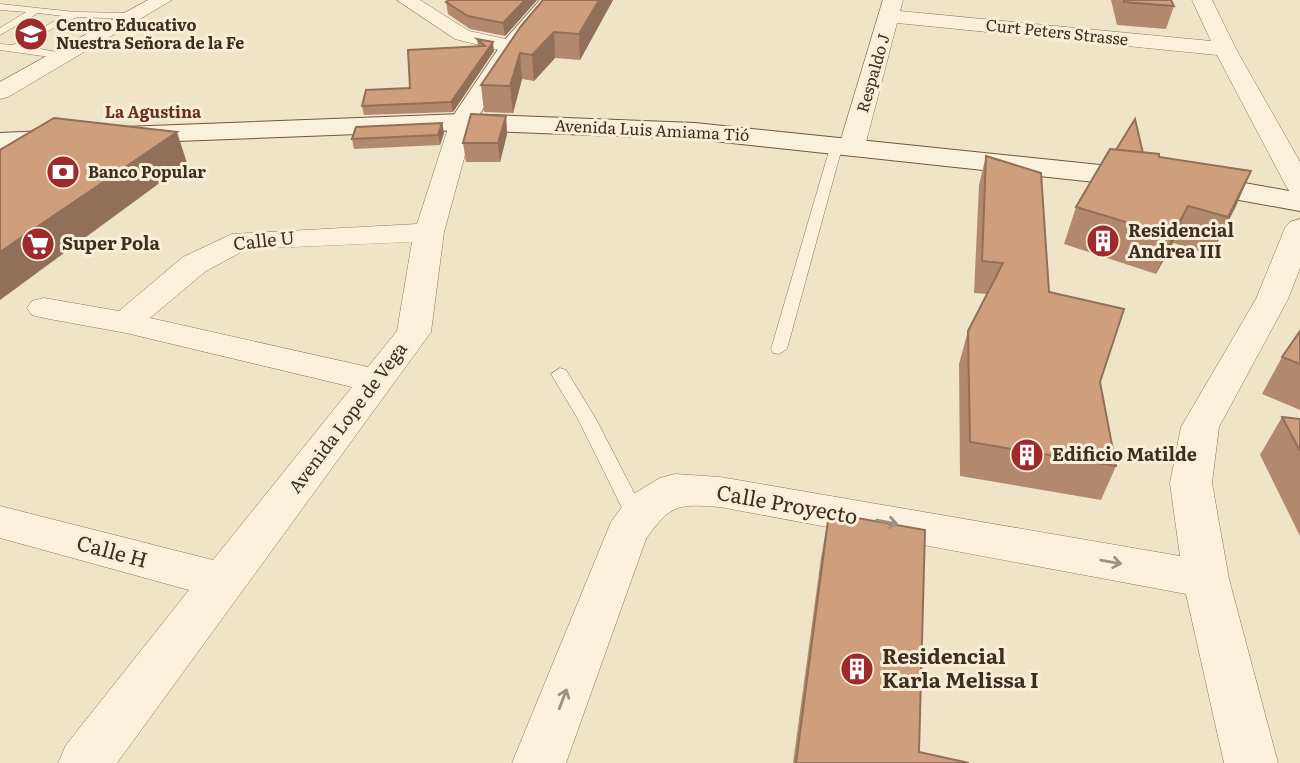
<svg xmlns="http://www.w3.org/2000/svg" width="1300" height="763" font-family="Literata,serif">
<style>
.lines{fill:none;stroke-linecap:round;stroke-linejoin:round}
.service-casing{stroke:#8d765c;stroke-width:1}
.minor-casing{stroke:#8d765c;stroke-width:1}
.tertiary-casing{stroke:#8d765c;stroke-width:2}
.secondary-casing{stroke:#6f573f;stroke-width:2}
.service{fill:#faf1dc;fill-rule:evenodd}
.minor{fill:#faf1dc;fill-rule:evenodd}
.tertiary{fill:#faf1dc;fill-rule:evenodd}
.secondary{fill:#faf1dc;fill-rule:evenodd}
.wall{fill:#b2896c}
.shaded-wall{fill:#916f58}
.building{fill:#cf9f7d;stroke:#916f58;stroke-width:2}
.oneway{stroke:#9c907e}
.labels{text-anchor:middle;stroke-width:6;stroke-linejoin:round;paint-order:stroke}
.far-poi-label{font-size:16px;font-weight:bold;fill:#3d2e20;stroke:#f7eed8;text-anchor:start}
.far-street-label{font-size:16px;fill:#3d2e20;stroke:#f7eed8}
.far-neighbourhood-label{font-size:16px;font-weight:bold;fill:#6b2e1e;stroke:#f7eed8}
.poi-label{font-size:18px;font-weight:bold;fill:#3d2e20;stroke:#f7eed8;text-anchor:start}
.street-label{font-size:18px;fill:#3d2e20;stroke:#f7eed8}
.near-street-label{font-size:21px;fill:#3d2e20;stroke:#f7eed8}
.near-poi-label{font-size:21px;font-weight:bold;fill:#3d2e20;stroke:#f7eed8;text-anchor:start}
</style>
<rect width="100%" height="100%" fill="#f0e4c8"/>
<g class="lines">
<defs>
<g id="service">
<path d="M0,4L75,12L134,13L139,16L134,19L78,17L63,22L24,46L68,54L69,56L64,59L0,50V44L13,45L63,16L38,13L0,35V28L26,12L0,10Z"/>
<path d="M837,140L843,144L787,349L779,354L773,353L771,349L831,144Z"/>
<path d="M560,368L566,370L596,419L647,518L644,523L637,526L630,523L627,518L578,419L551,374Z"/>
</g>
<g id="minor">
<path d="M148,0H172L8,97L0,99V82Z"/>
<path d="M397,0H420L469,31L519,42L522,47L519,52L511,53L455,39Z"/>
<path d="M883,0H903L900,11L1211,41L1192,0H1212L1236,49L1300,162V194L1290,192L1286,186L1217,55L897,23L865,146L861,151L852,154L843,151L839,146Z"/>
<path d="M462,115L471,117L474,122L444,232L431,332L117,763H58L66,745L189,590L0,538V506L213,560L352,387L126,333L44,318L32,315L27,308L32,301L44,298L119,311L183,257L232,234L417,224L450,122L453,117ZM412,242L397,331L368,367L150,318L206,271L247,249Z"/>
<path d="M1300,219V268L1288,299L1219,427L1212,483L1229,579L1278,763H1224L1186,594L720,507C679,504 671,503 646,539L566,763H512L611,522L630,496L660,478L675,474L720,477L1180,556L1170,483L1181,427L1256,299L1285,228L1290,222Z"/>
</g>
<path id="tertiary" d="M540,0H561L520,50L471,128L462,130L453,128L449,122L503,42Z"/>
<g id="secondary">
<path d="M462,114L695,123L1206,176L1300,193V211L1206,194L695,139L462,130L124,143L115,141L111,135L115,129L124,127Z"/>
<path d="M67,130L76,132L80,138L76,144L0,149V133Z"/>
</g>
</defs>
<!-- service casing -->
<use href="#service" class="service-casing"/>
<!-- minor casing -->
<use href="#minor" class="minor-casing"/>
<!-- tertiary casing -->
<use href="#tertiary" class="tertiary-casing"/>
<!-- secondary casing -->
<use href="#secondary" class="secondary-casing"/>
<!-- service -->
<use href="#service" class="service"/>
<!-- minor -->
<use href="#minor" class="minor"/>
<!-- tertiary -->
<use href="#tertiary" class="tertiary"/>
<!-- secondary -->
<use href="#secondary" class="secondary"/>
</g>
<!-- wall -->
<g class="wall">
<path d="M449,0H537L505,36L470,29L448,14L446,2Z"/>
<path d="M543,0H613L580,60L555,58L534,81L522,79L513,113L484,112L481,85Z"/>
<path d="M1111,0H1171L1174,6L1166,29L1117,25Z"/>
<path d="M477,39L494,51L453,112L364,115L362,106L410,88L478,46Z"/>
<path d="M506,116L507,134L500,162H466L463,143Z"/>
<path d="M442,123L444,133L440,145L354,149L352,139Z"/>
<path d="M1143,153L1159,157L1251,171L1235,208L1211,255L1173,243L1156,274L1064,244L1076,207Z"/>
<path d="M986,156L1049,292L1100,382L1116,466L1101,500L960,476L959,364L968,331L987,294L974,293L979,185Z"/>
<path d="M1300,331V410L1262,394L1282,357Z"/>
<path d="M1282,417L1300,419V536L1260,455Z"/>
<path d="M829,513L919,752L969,763H793L821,558Z"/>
</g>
<!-- shaded-wall -->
<g class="shaded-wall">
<path d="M525,0H537L505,36L503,23Z"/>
<path d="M599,0H613L580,60L579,34Z"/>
<path d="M554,32L555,58L534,81L532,55Z"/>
<path d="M493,42L494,51L453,112L451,102Z"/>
<path d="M520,53L522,79L513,113L510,86Z"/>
<path d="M506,116L507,134L500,162L498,143Z"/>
<path d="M442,123L444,133L440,145L438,135Z"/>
<path d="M177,132L187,163L0,300V252Z"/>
<path d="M1251,171L1235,208L1211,255L1228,217Z"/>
<path d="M1188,206L1173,243L1156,274L1172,236Z"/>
</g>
<!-- building -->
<g class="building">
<path d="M449,0H525L503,23L468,16L446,2Z"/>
<path d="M543,0H599L579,34L554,32L532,55L520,53L510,86L481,85L521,26Z"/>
<path d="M1124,0H1171L1174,6L1124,2Z"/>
<path d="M477,39L493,42L451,102L362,106L366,90L410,88L408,50L485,46Z"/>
<path d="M471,114L506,116L498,143H463Z"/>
<path d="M54,118L177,132L0,252V150Z"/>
<path d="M1135,119L1143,153L1116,150Z"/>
<path d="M442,123L438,135L352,139L356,127Z"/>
<path d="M1110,149L1159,154V157L1251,171L1228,217L1188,206L1172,236L1076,207Z"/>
<path d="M986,156L1041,173L1049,292L1124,309L1100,382L1116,466L970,442L968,331L1003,263L982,261Z"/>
<path d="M1300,331V364L1282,357Z"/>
<path d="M1282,417L1300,419V451Z"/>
<path d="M829,513L925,530L919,752L969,763H796Z"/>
</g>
<!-- one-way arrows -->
<defs><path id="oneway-shaft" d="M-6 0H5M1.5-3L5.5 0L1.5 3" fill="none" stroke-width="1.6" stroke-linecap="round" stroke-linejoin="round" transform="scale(1.75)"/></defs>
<g class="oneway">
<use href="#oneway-shaft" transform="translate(887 522) rotate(10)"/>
<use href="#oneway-shaft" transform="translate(1111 562) rotate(10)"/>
<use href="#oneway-shaft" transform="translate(563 699) rotate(-69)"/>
</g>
<!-- icons -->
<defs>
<symbol id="school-disc" viewBox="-11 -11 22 22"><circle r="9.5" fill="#9e2a2b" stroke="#f7eed8"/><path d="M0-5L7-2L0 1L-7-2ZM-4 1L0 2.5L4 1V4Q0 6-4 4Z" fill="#fff"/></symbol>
<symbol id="bank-disc" viewBox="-11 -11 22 22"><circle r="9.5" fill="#9e2a2b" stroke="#f7eed8"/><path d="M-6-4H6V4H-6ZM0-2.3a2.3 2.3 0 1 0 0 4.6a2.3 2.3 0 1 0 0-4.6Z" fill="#fff"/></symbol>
<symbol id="building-disc" viewBox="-11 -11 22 22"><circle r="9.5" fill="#9e2a2b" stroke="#f7eed8"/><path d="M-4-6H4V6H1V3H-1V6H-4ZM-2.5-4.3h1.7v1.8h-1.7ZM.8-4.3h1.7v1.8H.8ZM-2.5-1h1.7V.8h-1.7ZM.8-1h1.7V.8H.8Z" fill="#fff"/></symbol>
<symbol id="supermarket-disc" viewBox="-11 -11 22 22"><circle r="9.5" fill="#9e2a2b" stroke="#f7eed8"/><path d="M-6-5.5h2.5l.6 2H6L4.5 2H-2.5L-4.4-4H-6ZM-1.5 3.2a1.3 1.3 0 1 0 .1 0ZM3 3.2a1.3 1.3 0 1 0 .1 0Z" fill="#fff"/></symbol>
</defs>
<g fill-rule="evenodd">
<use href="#school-disc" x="12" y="15" width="38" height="38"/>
<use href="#bank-disc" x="44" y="153" width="38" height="38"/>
<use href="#building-disc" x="1084" y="222" width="38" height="38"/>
<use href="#supermarket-disc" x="19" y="225" width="38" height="38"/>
<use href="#building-disc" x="1008" y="436" width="38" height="38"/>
<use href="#building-disc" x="838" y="650" width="38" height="38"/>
</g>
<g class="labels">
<!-- far-poi labels -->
<g class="far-poi-label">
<text x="56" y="31">Centro Educativo<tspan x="56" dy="18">Nuestra Señora de la Fe</tspan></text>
<text x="88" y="178">Banco Popular</text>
</g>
<!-- far-street labels -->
<g class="far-street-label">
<text transform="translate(1057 32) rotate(6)" y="6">Curt Peters Strasse</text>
<text transform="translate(873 73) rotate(-74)" y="6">Respaldo J</text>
<text transform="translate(652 130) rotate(3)" y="6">Avenida Luis Amiama Tió</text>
</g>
<!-- far-neighbourhood labels -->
<g class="far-neighbourhood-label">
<text x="153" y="118">La Agustina</text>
</g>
<!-- poi labels -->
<g class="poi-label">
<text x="1128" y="237">Residencial<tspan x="1128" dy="21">Andrea III</tspan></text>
<text x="62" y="250">Super Pola</text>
<text x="1052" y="461">Edificio Matilde</text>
</g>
<!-- street labels -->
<g class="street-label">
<text transform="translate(264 241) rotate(-6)" y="6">Calle U</text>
<text transform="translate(348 418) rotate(-53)" y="6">Avenida Lope de Vega</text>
</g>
<!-- near-street labels -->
<g class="near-street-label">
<text transform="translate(787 505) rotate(10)" y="7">Calle Proyecto</text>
<text transform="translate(112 552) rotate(15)" y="7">Calle H</text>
</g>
<!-- near-poi labels -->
<g class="near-poi-label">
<text x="882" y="664">Residencial<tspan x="882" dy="24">Karla Melissa I</tspan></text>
</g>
</g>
</svg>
